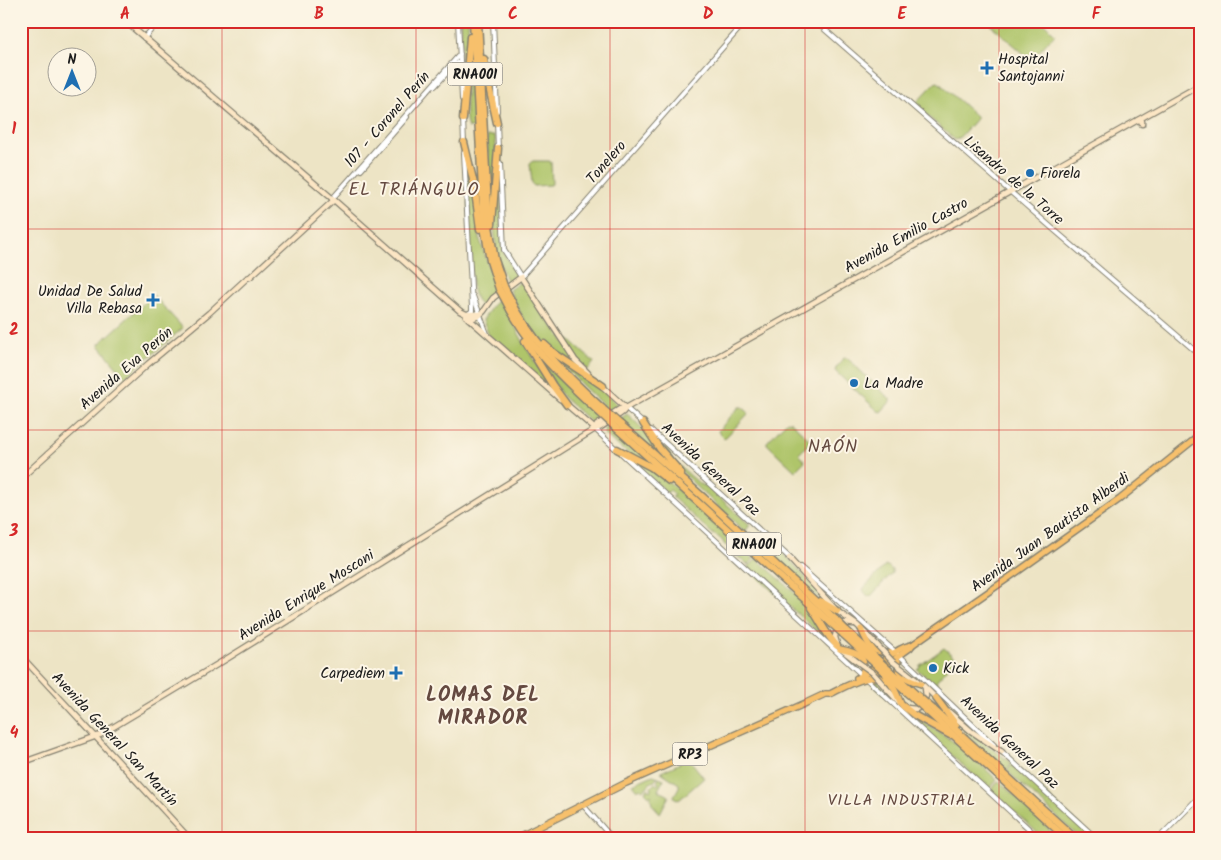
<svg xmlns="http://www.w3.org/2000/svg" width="1221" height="860" font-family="Kalam,sans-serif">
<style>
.green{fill:#afc56a;stroke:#667043}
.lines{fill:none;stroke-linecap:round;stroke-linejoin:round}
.tertiary-casing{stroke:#848070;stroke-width:6}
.secondary-casing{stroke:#848070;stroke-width:7}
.primary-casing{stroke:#848070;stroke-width:8}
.trunk-casing{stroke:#848070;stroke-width:8}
.motorway-casing{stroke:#848070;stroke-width:9}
.tertiary{stroke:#fff;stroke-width:4}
.secondary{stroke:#fce6c4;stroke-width:4.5}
.primary{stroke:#f7c06c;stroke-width:5}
.trunk{stroke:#f7c06c;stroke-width:5.5}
.motorway{stroke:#f7c06c;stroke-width:6}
.secondary-bridge-casing{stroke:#848070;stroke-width:7;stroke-linecap:butt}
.motorway-bridge-casing{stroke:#848070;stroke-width:9;stroke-linecap:butt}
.secondary-bridge{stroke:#fce6c4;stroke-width:4.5}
.motorway-bridge{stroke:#f7c06c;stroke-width:6}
.grid{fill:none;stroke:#d62828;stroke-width:1;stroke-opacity:0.55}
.poi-dot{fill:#1f6fb2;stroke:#fcf5e5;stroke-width:2}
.labels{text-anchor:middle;stroke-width:4;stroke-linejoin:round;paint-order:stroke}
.shield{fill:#fcf5e5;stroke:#5f5d58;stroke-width:1}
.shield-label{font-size:14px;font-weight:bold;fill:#1c1c1c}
.poi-label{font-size:15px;fill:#1c1c1c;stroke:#fcf5e5;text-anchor:start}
.street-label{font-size:15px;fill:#1c1c1c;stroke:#fcf5e5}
.neighbourhood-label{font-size:16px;letter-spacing:1px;fill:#644940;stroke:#fcf5e5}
.quarter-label{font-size:18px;letter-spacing:1px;fill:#644940;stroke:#fcf5e5}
.district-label{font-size:20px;font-weight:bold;letter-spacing:1px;fill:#644940;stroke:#fcf5e5}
.neatline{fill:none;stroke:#d62828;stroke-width:2}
.grid-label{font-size:16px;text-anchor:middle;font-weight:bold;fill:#d62828}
</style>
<rect width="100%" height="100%" fill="#fcf5e5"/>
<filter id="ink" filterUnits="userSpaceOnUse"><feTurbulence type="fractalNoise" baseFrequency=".02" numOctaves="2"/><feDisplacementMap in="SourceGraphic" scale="10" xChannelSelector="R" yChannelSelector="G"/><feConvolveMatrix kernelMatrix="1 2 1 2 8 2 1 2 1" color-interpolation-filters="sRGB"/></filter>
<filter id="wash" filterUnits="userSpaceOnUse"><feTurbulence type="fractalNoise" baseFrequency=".0096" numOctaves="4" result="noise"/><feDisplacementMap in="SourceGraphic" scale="20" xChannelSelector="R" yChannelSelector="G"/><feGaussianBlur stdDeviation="1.12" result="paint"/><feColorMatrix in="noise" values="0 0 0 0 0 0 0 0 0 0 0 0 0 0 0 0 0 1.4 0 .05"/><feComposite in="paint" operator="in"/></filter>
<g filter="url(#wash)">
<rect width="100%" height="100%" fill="#ede4c5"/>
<!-- green -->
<g class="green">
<path d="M460,21H468L469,35L464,97Z"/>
<path d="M993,21H1042L1055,34L1033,58L1030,59L992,26Z"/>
<path d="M471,52L475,128H468C462,117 469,68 471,52Z"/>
<path d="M938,82L976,116V119L958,139L955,140L916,106V103L935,83Z"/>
<path d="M487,136H495C498,161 493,187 491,212Z"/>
<path d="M533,161H549L551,162L552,184L551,185L534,186L532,184L530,163Z"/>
<path d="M467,164L475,196L480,240L497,291L490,296L482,307C476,303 473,292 472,285Z"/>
<path d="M498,168L504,253L516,275L515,277L507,284L497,255L494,229Z"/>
<path d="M520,282L524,285L583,369L548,346L536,334L523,318L509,290Z"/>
<path d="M152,296H154L183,328L127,376L125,377L99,345V344Z"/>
<path d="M500,298L527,349L554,392L489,336L483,320L492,306Z"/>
<path d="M559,331L594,362L588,370L579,362Z"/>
<path d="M548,350L597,384L618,405V406L609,411L584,387Z"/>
<path d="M534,352L549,369L601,418L593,423L591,422L563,397Z"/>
<path d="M844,358H847L890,399V402L881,412L878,411L835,371L836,368Z"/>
<path d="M739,407H742L748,412V414L726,437L724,438L719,433L718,431Z"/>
<path d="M627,414C645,429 657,446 672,465L618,420Z"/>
<path d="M787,421L791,422L811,441L799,454L805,461L795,471L767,444V442Z"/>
<path d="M609,425L664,475C643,462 621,451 604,433L605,428Z"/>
<path d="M652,434L668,449L673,460L700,484L708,487L750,525L745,532L692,482L672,461Z"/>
<path d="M630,458L661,476L699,507L720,526L731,538L742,548L746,550L745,552L754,559L748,565L742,559L739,558L728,547L724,544C723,540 718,536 714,535L672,497L674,494L670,490L667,493Z"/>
<path d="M771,542L789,559L832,607L810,592L765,551Z"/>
<path d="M757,559C776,576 797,593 813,613C821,623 824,636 833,646L747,568Z"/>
<path d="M885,566H888L892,570V573L871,596H868L864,592L863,589Z"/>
<path d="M944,648L956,659L936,681L938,683L935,686L917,669L920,667L919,666Z"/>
<path d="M874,680H877L900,706L957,744L972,756L997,780L989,789L872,683Z"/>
<path d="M945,709L983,742L1012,763L1006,770C984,751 963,732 945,709Z"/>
<path d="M689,759L704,778L679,800L675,798L674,796L679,787V784L661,772Z"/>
<path d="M1013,764L1095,839H1081L1007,771Z"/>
<path d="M653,775L664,779L658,790L669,796L660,813L651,803L653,801L650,798L652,796L650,795L649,796L645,792L648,788L650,791L652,789L651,787L655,783L657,785L659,784L657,781L659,779L657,777L654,782L653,781L649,784V785L643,790L640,788L638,790L633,784Z"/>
<path d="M999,781L1028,808L1052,832L1061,839H1044L991,790Z"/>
</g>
</g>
<g filter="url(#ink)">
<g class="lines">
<defs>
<g id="tertiary">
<path d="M458,21L462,99"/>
<path d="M493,21L497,111"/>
<path d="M815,21L1052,228L1200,355"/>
<path d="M144,38L159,21"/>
<path d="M435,86L455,64L460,62"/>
<path d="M463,118L464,144"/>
<path d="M497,121L498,149"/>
<path d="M464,153L472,307V311L468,314"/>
<path d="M500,163L504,250L521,277L746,21"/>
<path d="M361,170L407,117"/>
<path d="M332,199L460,54"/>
<path d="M473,296L487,334"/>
<path d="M626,408L644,424"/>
<path d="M595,429L617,450"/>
<path d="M651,430L791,559"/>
<path d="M622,454L1040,839"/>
<path d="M800,567L900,656L994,745"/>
<path d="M1001,751L1097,839"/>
<path d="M582,804L613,839"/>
<path d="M531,830L540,839"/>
<path d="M1158,839L1200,796"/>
</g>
<g id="secondary">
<path d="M125,21L334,200L460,311L466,314H480"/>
<path d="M1138,120L1142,121V124"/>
<path d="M466,316L473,318L479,316L484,311L493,298L521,277L575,360L588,373"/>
<path d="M468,318L560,399"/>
<path d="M601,385L626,408"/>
<path d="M566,404L595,429"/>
<path d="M612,414L620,409L626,408L1200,85"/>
<path d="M616,417L623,412L626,408"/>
<path d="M595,429L597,425L604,420"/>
<path d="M21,478L148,364L209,313L247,278L250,277L334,200"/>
<path d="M789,558L837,611L857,625L877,645"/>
<path d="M837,644L835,637L837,628L845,623L853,624"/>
<path d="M842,650L855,660"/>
<path d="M21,656L190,839"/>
<path d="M906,672L924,686L937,699"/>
<path d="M886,688L899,702"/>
<path d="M907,708L916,709L922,706L926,696L925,688"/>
<path d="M949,712L971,731L1002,752"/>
<path d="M21,763L100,735L228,658L595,429L601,427L607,423"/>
</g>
<g id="primary">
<path d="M861,629C869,649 873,654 895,653"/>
<path d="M898,661C895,677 909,680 921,684"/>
<path d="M872,675L910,648L912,645L929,633L1017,572L1120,499L1200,435"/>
<path d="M862,676C875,668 898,646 912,645"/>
</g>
<g id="trunk">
<path d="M840,649C858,653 868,655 862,676L857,678"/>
<path d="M515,839L626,783L806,703L825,694H830C845,687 875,668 890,683C895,688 898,697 901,704"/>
</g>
<g id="motorway">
<path d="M473,21L484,227L490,261L499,289"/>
<path d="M478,21L489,226L495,260L504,286"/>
<path d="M484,59L486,73L497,123"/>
<path d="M463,119L470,37"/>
<path d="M464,142L474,184L480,229"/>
<path d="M492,224L498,148"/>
<path d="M508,294C530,341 565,373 603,409"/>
<path d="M503,296C527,346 559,375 599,412"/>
<path d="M525,341L553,386L567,405"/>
<path d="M544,344L554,353L603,386"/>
<path d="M643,423L660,449L681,473"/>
<path d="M620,424L704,498L836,620"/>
<path d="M615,427L832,624"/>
<path d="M617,449L651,467L669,481"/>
<path d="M820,601L837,611"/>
<path d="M811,608C820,620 826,635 837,646"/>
<path d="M846,630L875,657"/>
<path d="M843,634L871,660"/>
<path d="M890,671L919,697"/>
<path d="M886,674L916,701"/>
<path d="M936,698L956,725"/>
<path d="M903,706L914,715L950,735"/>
<path d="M933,709L1076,839"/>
<path d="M928,712L1067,839"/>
</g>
</defs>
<!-- tertiary casing -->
<use href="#tertiary" class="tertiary-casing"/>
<!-- secondary casing -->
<use href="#secondary" class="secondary-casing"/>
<!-- primary casing -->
<use href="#primary" class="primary-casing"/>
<!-- trunk casing -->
<use href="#trunk" class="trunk-casing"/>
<!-- motorway casing -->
<use href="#motorway" class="motorway-casing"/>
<!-- tertiary -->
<use href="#tertiary" class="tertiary"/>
<!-- secondary -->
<use href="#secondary" class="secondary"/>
<!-- primary -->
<use href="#primary" class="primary"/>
<!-- trunk -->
<use href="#trunk" class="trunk"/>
<!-- motorway -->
<use href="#motorway" class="motorway"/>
<defs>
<g id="secondary-bridge">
<path d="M877,645L892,661L906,672"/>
<path d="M855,660L873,673L886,688"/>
</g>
<g id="motorway-bridge">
<path d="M504,286L508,294"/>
<path d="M499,289L503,296"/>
<path d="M603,409L620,424"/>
<path d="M599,412L615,427"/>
<path d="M836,620L846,630"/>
<path d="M832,624L843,634"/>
<path d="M875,657L890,671"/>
<path d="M871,660L886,674"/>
<path d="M919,697L933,709"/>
<path d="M916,701L928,712"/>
</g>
</defs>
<!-- secondary-bridge casing -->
<use href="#secondary-bridge" class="secondary-bridge-casing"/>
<!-- motorway-bridge casing -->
<use href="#motorway-bridge" class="motorway-bridge-casing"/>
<!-- secondary-bridge -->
<use href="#secondary-bridge" class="secondary-bridge"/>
<!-- motorway-bridge -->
<use href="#motorway-bridge" class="motorway-bridge"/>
</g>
</g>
<!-- grid -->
<path class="grid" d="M222,21V839M416,21V839M610,21V839M805,21V839M999,21V839M21,229H1200M21,430H1200M21,631H1200"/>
<!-- markers -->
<g class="poi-dot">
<path d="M984.5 60.5h5v5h5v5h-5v5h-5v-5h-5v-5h5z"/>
<circle cx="1030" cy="173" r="5"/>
<path d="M150.5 292.5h5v5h5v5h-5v5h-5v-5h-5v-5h5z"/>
<circle cx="854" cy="383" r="5"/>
<circle cx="933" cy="668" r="5"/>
<path d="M393.5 665.5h5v5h5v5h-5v5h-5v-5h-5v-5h5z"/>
</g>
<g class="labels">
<!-- shield labels -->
<g class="shield">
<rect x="447.5" y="62.5" width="55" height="23" rx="4"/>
<rect x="726.5" y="532.5" width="55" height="23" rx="4"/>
<rect x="672.5" y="742.5" width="35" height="23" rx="4"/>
</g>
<g class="shield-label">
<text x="475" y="79">RNA001</text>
<text x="754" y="549">RNA001</text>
<text x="690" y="759">RP3</text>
</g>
<!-- poi labels -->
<g class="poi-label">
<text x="998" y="64">Hospital<tspan x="998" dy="17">Santojanni</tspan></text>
<text x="1040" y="178">Fiorela</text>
<text x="142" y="296" text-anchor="end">Unidad De Salud<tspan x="142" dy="17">Villa Rebasa</tspan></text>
<text x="864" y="388">La Madre</text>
<text x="943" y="673">Kick</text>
<text x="385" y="678" text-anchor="end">Carpediem</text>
</g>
<!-- street labels -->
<g class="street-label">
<text transform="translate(387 119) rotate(-49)" y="5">107 - Coronel Perín</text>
<text transform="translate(606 162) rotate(-49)" y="5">Tonelero</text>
<text transform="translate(1014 180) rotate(41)" y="5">Lisandro de la Torre</text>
<text transform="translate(906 235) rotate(-29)" y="5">Avenida Emilio Castro</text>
<text transform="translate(126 368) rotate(-41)" y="5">Avenida Eva Perón</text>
<text transform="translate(711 469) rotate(43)" y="5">Avenida General Paz</text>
<text transform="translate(1050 532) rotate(-36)" y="5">Avenida Juan Bautista Alberdi</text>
<text transform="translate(306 595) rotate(-32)" y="5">Avenida Enrique Mosconi</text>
<text transform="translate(115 739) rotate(47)" y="5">Avenida General San Martín</text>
<text transform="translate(1010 742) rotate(43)" y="5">Avenida General Paz</text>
</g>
<!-- neighbourhood labels -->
<g class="neighbourhood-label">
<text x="902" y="805">VILLA INDUSTRIAL</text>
</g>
<!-- quarter labels -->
<g class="quarter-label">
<text x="414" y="195">EL TRIÁNGULO</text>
<text x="833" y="452">NAÓN</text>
</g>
<!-- district labels -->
<g class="district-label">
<text x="483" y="701">LOMAS DEL<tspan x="483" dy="23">MIRADOR</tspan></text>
</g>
</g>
<!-- margin -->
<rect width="1221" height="860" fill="none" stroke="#fcf5e5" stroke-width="55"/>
<!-- north arrow -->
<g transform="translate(72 72)"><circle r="24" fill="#fcf5e5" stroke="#a29e95"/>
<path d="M0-4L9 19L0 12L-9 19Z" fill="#1f6fb2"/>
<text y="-8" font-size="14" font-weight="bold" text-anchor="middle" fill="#1c1c1c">N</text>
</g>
<rect x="28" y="28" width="1166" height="804" class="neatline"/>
<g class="grid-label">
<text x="125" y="19">A</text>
<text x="319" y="19">B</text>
<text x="513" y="19">C</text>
<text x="708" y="19">D</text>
<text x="902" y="19">E</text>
<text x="1096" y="19">F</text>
<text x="14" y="134">1</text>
<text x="14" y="335">2</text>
<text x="14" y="536">3</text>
<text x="14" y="738">4</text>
</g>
</svg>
